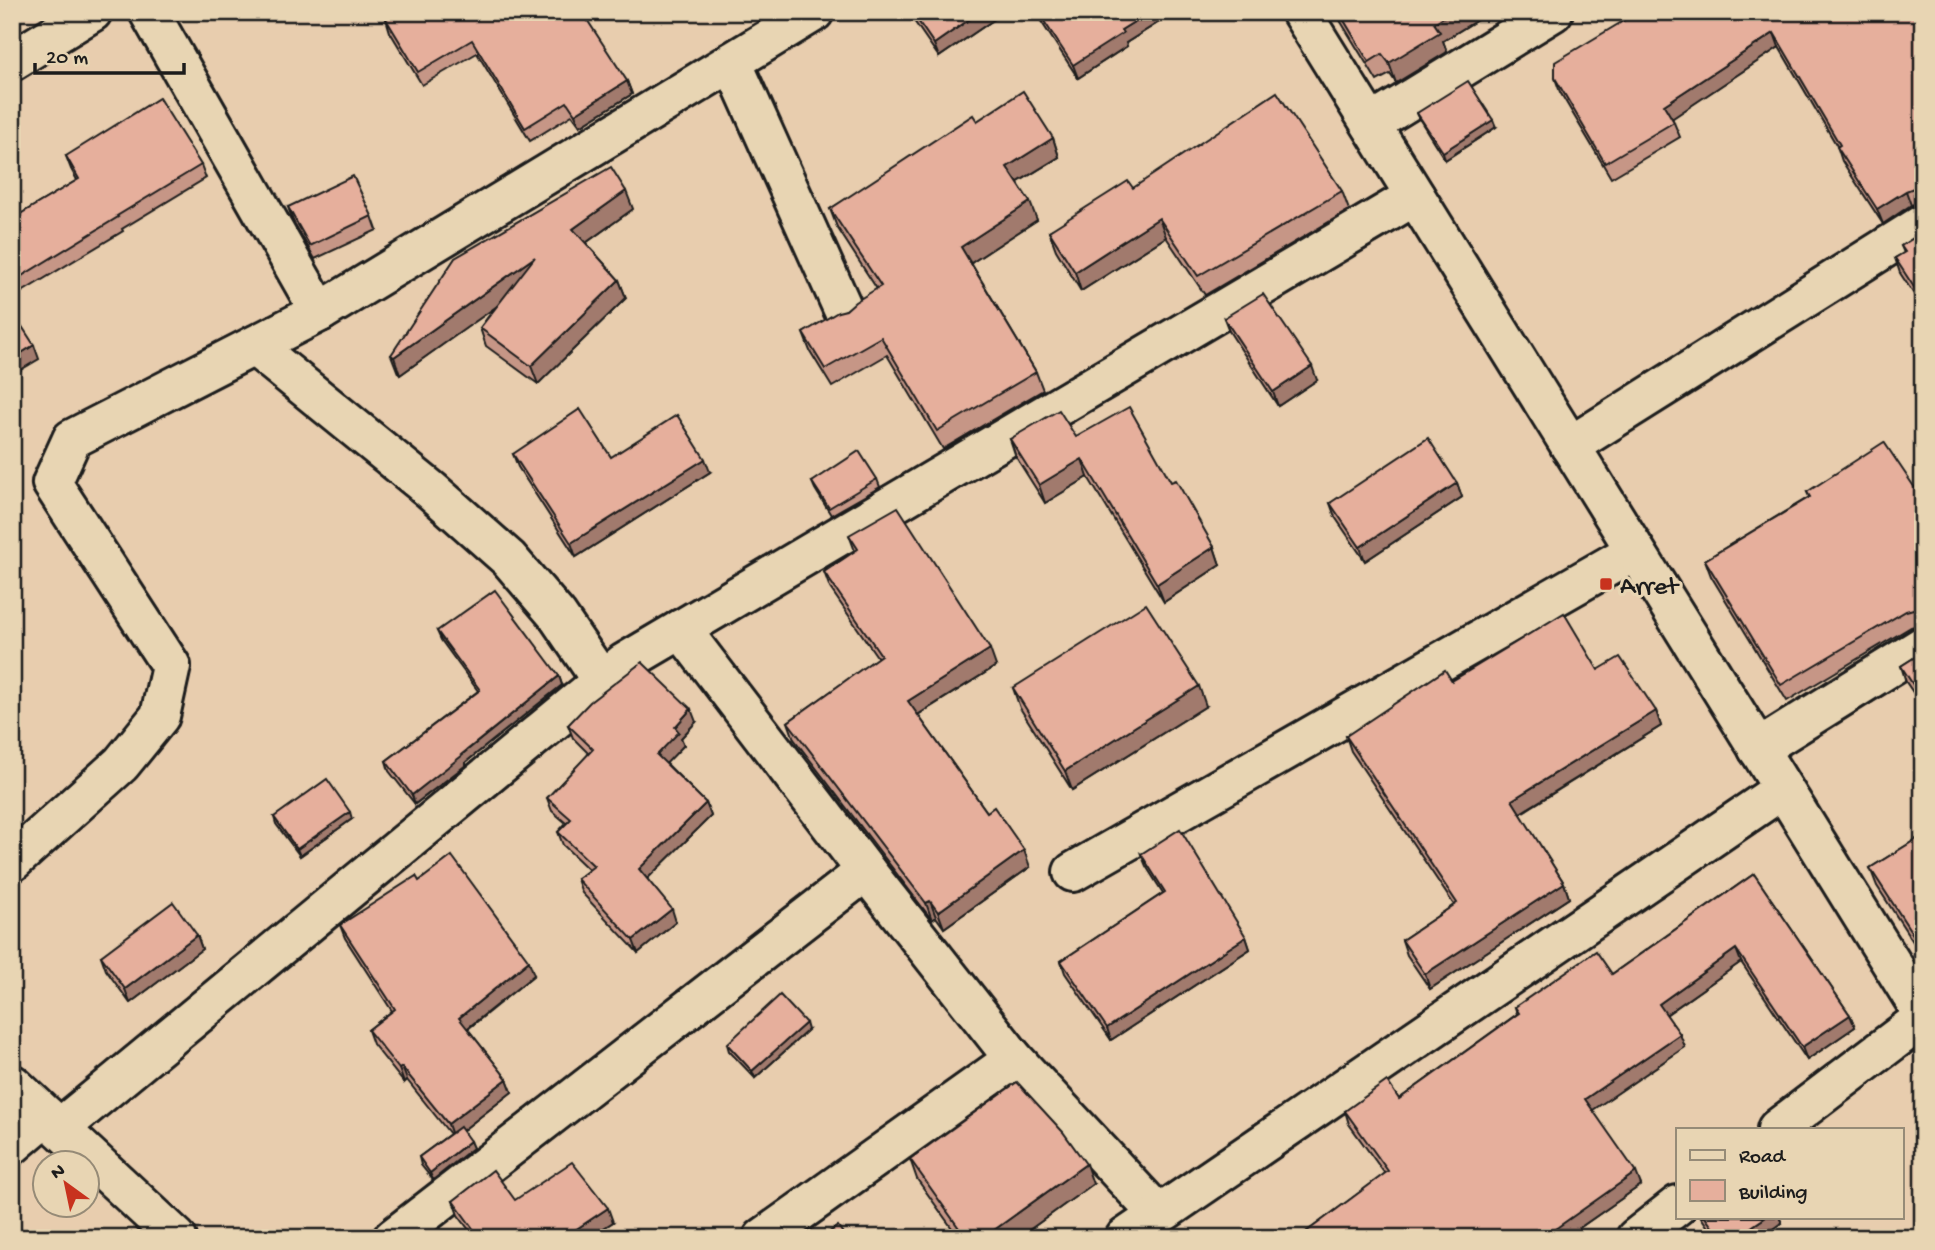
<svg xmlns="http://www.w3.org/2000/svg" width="1935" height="1250" font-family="'Gochi Hand',sans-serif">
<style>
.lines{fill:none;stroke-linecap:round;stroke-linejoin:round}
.minor-casing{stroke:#1c1c1c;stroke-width:44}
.tertiary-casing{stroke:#1c1c1c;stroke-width:44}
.minor{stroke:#e8d5b3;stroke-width:38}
.tertiary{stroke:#e8d5b3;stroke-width:38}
.wall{fill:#c69686;stroke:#1c1c1c;stroke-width:2}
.shaded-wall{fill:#a17a6d;stroke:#1c1c1c;stroke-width:2}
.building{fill:#e6af9c;stroke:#1c1c1c;stroke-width:2}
.poi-dot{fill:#c8321e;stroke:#e8d5b3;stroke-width:2.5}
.labels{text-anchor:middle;stroke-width:6;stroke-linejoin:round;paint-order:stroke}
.poi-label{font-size:26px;fill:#1c1c1c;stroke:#e8d5b3;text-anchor:start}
</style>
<rect width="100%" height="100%" fill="#e8cdae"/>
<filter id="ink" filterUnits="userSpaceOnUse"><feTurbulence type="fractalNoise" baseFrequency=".0143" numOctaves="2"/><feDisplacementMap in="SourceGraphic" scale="14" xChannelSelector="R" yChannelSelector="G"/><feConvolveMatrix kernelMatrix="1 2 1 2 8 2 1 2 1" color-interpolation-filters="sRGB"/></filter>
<g filter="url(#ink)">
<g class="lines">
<defs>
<g id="minor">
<path d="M149,12L320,312"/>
<path d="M12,61L92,12"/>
<path d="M732,62L843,309"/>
<path d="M1371,124L1553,12"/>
<path d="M254,346L431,490L509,559L557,615L602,681"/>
<path d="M1570,446L1923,224"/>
<path d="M681,629L866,871L1014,1059L1158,1214"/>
<path d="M1758,749L1923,646"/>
<path d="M12,862L121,764L160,716L171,666L52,483L72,439L320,312L814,12"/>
<path d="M1073,872L1635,551"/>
<path d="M12,1084L177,1238"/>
<path d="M60,1128L624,663L1415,196"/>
<path d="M1777,1129L1923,1018"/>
<path d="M12,1145L46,1116"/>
<path d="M393,1238L866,871"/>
<path d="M763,1238L1014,1059"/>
<path d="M1125,1238L1783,789"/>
<path d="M1636,1238L1678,1205"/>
</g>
<path id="tertiary" d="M1301,12L1923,1014"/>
</defs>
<!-- minor casing -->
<use href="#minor" class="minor-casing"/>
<!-- tertiary casing -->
<use href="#tertiary" class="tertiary-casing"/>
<!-- minor -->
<use href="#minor" class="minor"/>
<!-- tertiary -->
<use href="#tertiary" class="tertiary"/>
</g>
<!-- wall -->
<g class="wall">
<path d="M910,12H1005L939,57L912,18Z"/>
<path d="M1035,12H1175L1126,43L1127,46L1078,78Z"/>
<path d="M1335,12H1490L1443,41L1447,52L1396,83L1390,74L1377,81Z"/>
<path d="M1618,12H1923V202L1911,205L1883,224L1842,161L1837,146L1779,47L1672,118L1680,137L1611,178L1560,92L1555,78L1622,22Z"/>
<path d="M463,18L627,81L632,94L580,126L572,115L530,141L477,53L422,85L390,32L386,19Z"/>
<path d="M1417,113L1496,127L1445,160L1420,120Z"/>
<path d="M977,121L1053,138L1059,157L1017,183L1037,220L971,263L1036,372L1043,390L943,449L887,355L832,387L810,351L803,333L846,310L877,289L837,227L830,209Z"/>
<path d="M66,156L201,165L206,178L122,229L123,231L12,298V219L77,180L71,169Z"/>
<path d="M1133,188L1342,191L1349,210L1205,295L1166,237L1081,291L1056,250L1049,231Z"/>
<path d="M288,207L372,216L377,230L315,259L293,221Z"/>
<path d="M633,209L586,243L619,280L626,298L538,384L486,346L480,328L495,307L400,375L398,373L391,355Z"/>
<path d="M1923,232V308L1900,273L1895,258L1904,253L1901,246Z"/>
<path d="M1224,318L1317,380L1278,406L1229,331Z"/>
<path d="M1076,437L1171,482L1214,547L1220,565L1164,602L1088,477L1045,503L1016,457L1010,439Z"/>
<path d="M513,454L611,457L710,472L576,557L518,467Z"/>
<path d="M877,479L880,487L831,515L815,489L812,482Z"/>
<path d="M1457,483L1462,497L1365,561L1335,517L1330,503Z"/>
<path d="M1807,492L1923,500V624L1911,627L1787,701L1711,576L1705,560L1809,497Z"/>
<path d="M849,535L996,666L918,715L987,812L1030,867L944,928L936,917L932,920L794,739L788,722L878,658L830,588L824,572L855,551Z"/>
<path d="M437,631L559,676L562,685L466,762V765L415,804L389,771L386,761L478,691L441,640Z"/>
<path d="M1923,652V707L1906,682L1901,666Z"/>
<path d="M1598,670L1656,711L1661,726L1520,814L1564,883L1569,898L1430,989L1407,955L1402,940L1454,905L1351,751L1346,736L1452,681Z"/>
<path d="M1013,688L1206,706L1072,790L1020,708Z"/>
<path d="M696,722L681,738L684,745L666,763L706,803L711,816L647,879L676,922L638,953L582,893L577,879L589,870L563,845L558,832L566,823L552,811L547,798L589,754L573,738L568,725Z"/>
<path d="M274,817L352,819L300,856L276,824Z"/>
<path d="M1923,835V957L1877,886L1870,868Z"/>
<path d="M1141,854L1246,937L1250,949L1111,1040L1065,973L1061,961L1163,893L1146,866Z"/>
<path d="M1754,874L1850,1015L1855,1027L1807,1060L1741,962L1666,1015L1685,1047L1592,1110L1641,1185L1565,1238H1298L1385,1174L1349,1124L1345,1111L1399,1099L1517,1014L1515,1007L1612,974Z"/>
<path d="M419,881L534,975L468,1029L507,1079L512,1092L462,1131L473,1148L433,1180L421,1165L419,1157L450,1134L407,1080L404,1083L373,1044L368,1030L392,1011L345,938L340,925Z"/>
<path d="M197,935L202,949L130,1003L106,970L101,956Z"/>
<path d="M808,1030L755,1078L729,1051L727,1044Z"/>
<path d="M910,1159L1093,1184L1018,1238H959L917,1179Z"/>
<path d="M515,1200L613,1222L588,1238H475L458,1215L453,1201Z"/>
<path d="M1701,1217H1779L1782,1223L1761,1238H1715Z"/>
</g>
<!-- shaded-wall -->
<g class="shaded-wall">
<path d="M980,12H1005L939,57L934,44Z"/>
<path d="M1150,12H1175L1126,43L1127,46L1078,78L1073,65L1121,30Z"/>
<path d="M1451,12H1490L1443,41L1447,52L1396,83L1389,63L1434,23Z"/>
<path d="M1774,33L1779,47L1670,120L1664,105Z"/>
<path d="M627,81L632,94L580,126L575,114Z"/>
<path d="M1493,120L1496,127L1445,160L1443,152Z"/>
<path d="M1053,138L1059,157L1013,185L1007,167Z"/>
<path d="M626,191L633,209L580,247L573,229Z"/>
<path d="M1906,191L1911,205L1883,224L1877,209Z"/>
<path d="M1030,202L1037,220L968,265L961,247Z"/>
<path d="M1159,218L1166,237L1081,291L1075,272Z"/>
<path d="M535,257L541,275L400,375L394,357Z"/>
<path d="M619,280L626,298L538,384L531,366Z"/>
<path d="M34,345L39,359L12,375V359Z"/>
<path d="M1312,366L1317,380L1278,406L1273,392Z"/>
<path d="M705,459L710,472L576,557L571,543Z"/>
<path d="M1082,459L1088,477L1045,503L1039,485Z"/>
<path d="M1457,483L1462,497L1365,561L1360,547Z"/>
<path d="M1214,547L1220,565L1164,602L1157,584Z"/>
<path d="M990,649L996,666L914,717L908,701Z"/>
<path d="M559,676L562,685L466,762V765L415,804L412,795Z"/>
<path d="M1199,686L1206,706L1072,790L1065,771Z"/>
<path d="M691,709L696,722L681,738L684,745L662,768L657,755L675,727Z"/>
<path d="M1656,711L1661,726L1517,815L1512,800Z"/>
<path d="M706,803L711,816L644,882L639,869Z"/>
<path d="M350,812L352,819L300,856L297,849Z"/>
<path d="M1024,850L1030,867L944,928L938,912Z"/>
<path d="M1564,883L1569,898L1430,989L1425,974Z"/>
<path d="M930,901L936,917L932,920L926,903Z"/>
<path d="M672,909L676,922L638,953L633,940Z"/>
<path d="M197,935L202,949L130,1003L125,989Z"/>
<path d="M1246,937L1250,949L1111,1040L1107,1028Z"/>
<path d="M1736,949L1741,962L1664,1016L1659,1004Z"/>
<path d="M529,961L534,975L464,1031L459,1018Z"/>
<path d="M1850,1015L1855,1027L1807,1060L1802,1047Z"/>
<path d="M806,1023L808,1030L755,1078L752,1071Z"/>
<path d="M1680,1034L1685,1047L1590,1112L1585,1099Z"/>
<path d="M402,1067L407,1080L404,1083L399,1069Z"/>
<path d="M507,1079L512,1092L453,1138L448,1124Z"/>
<path d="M470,1141L473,1148L433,1180L430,1173Z"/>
<path d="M1086,1164L1093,1184L1018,1238H983Z"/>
<path d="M1636,1172L1641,1185L1565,1238H1541Z"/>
<path d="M608,1208L613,1222L588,1238H563Z"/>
<path d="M1766,1217H1779L1782,1223L1761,1238H1735Z"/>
</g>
<!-- building -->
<g class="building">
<path d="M397,12H460L463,18L473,12H582L627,81L575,114L567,102L525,128L472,40L418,72L386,19Z"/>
<path d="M912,12H980L934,44Z"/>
<path d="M1038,12H1150L1121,30L1123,33L1073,65Z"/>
<path d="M1339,12H1451L1434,23L1440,32L1389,63L1382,54L1369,62Z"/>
<path d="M1620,12H1923V189L1916,187L1906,191L1877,209L1837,147L1840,145L1774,33L1664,105L1674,122L1605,163L1555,78V62L1625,20Z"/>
<path d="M1468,81L1493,120L1443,152L1417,113Z"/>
<path d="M1023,91L1053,138L1007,167L1030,202L961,247L1036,372L937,431L881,337L825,369L803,333L838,312L846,310L855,302L881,286L830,209L973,115L977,121Z"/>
<path d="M1277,92L1342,191L1198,276L1159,218L1075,272L1049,231L1128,181L1133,188Z"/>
<path d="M159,98L201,165L117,216L118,217L12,282V219L79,179L66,156Z"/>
<path d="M611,167L626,191L573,229L619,280L531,366L480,328L535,257L394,357L391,355L455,258Z"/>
<path d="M353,176L372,216L310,246L288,207Z"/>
<path d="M1923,232V301L1895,258L1905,252L1901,246Z"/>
<path d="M1263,294L1312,366L1273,392L1224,318Z"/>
<path d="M12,311L34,345L12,359Z"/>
<path d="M1129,407L1171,482L1176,480L1214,547L1157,584L1082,459L1039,485L1010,439L1059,410L1076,437Z"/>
<path d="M580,409L611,457L677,415L705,459L571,543L513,454Z"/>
<path d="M1428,438L1457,483L1360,547L1330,503Z"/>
<path d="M1884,442L1923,500V610L1917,608L1906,611L1781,685L1705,560L1810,497L1807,492Z"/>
<path d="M859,451L877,479L829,508L812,482Z"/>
<path d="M898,507L990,649L908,701L987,812L994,807L1024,850L938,912L930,901L926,903L788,722L881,655L824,572L858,549L849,535Z"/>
<path d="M495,590L559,676L462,754L463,755L412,795L386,761L480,690L437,631Z"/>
<path d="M1146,604L1199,686L1065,771L1013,688Z"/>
<path d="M1564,613L1598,670L1620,657L1656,711L1512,800L1564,883L1425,974L1402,940L1457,903L1346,736L1445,670L1452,681Z"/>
<path d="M1923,652V700L1901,666Z"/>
<path d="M642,662L691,709L675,727L679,732L657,755L706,803L639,869L672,909L633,940L577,879L594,866L558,832L571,819L547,798L593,749L568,725L590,702Z"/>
<path d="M327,779L350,812L297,849L274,817Z"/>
<path d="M1180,829L1246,937L1107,1028L1061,961L1165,892L1141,854Z"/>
<path d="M1923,835V950L1870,868Z"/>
<path d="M452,856L529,961L459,1018L507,1079L448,1124L402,1067L399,1069L368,1030L395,1009L340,925L416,876L419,881Z"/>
<path d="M1754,874L1850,1015L1802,1047L1736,949L1659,1004L1680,1034L1585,1099L1636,1172L1558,1227L1541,1238H1298L1388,1171L1345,1111L1387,1081L1399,1099L1519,1013L1515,1007L1596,951L1612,974Z"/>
<path d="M173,902L197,935L125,989L101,956Z"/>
<path d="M780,995L806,1023L752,1071L727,1044Z"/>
<path d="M1017,1082L1063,1132L1086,1164L983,1238H966L910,1159Z"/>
<path d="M460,1127L470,1141L430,1173L419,1157Z"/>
<path d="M572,1162L608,1208L563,1238H480L453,1201L493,1170L515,1200Z"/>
<path d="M1705,1217H1766L1735,1238H1720Z"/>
<path d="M838,1226L846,1238H821Z"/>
</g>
</g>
<!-- markers -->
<rect class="poi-dot" x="1599" y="577" width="14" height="14" rx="3.5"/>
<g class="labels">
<!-- poi labels -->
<g class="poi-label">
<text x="1620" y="593">Arret</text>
</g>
</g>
<!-- margin -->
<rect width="1935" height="1250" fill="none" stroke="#e8d5b3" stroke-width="42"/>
<rect x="21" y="21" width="1893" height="1208" fill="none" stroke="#1c1c1c" stroke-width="2.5" filter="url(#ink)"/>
<!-- legend -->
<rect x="1676" y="1128" width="228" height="91" fill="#e8d5b3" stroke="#968b77" stroke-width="2"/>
<rect x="1690" y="1150" width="35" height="10" fill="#e8d5b3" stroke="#968b77" stroke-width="2"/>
<text x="1739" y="1162" font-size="21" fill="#1c1c1c">Road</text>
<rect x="1690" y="1180" width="35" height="21" fill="#e6af9c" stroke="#968b77" stroke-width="2"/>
<text x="1739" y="1198" font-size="21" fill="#1c1c1c">Building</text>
<!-- north arrow -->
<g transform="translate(66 1184) rotate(327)"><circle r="33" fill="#e8d5b3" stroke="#968b77" stroke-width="2"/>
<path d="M0-5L12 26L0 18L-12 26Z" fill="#c8321e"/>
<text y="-10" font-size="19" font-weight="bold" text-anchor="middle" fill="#1c1c1c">N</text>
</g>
<!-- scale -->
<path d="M35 63v10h149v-10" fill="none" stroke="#1c1c1c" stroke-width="3.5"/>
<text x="46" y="63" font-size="21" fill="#1c1c1c" stroke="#e8d5b3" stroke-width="5" paint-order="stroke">20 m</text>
</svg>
